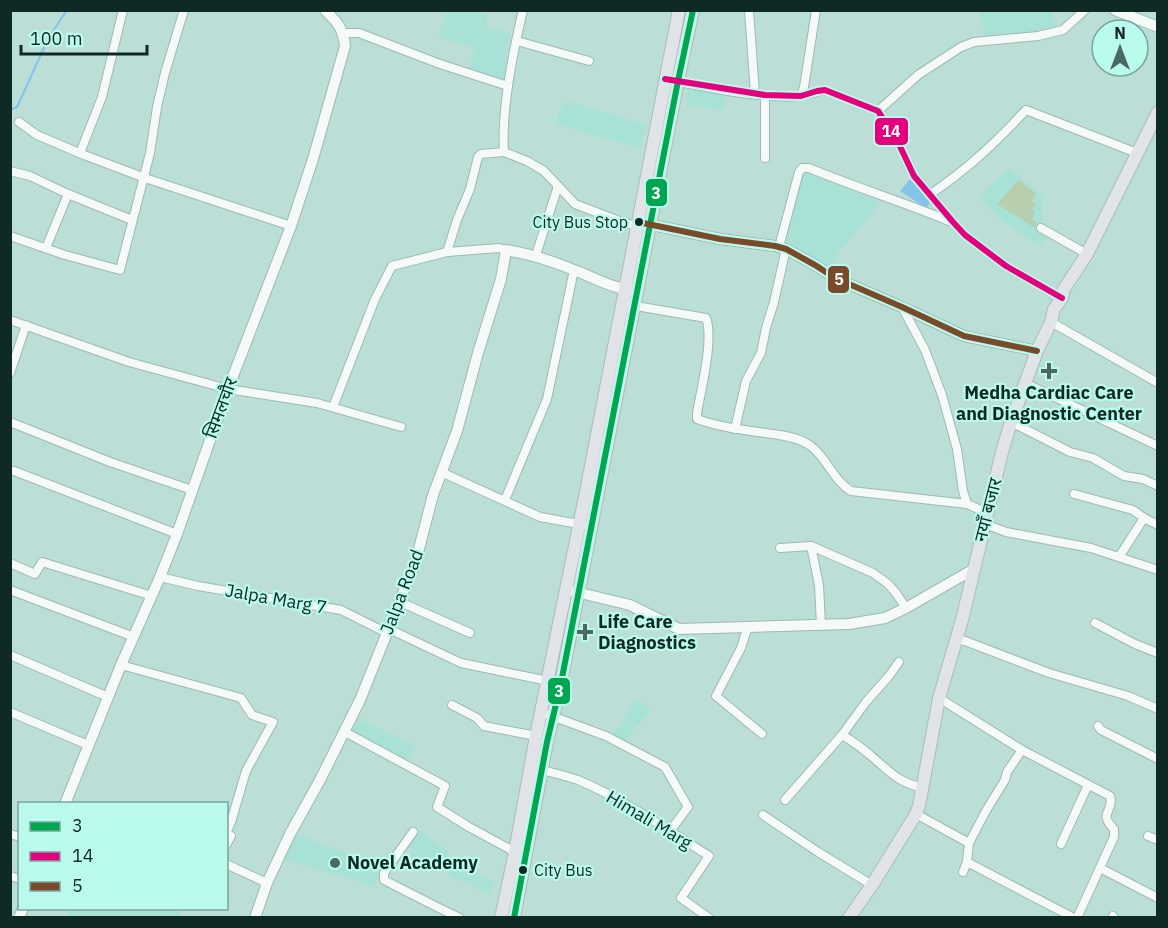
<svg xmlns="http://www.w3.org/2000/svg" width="1168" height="928" font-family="'IBM Plex Sans','Noto Sans Devanagari',sans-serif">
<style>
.built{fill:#a8e1d6}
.green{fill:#b7cfae}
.water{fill:#83c4e8}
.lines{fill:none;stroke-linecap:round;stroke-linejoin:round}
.stream{stroke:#83c4e8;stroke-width:2}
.street-casing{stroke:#9db9b3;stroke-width:10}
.secondary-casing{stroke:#9db9b3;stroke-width:12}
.primary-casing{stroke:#aabcb9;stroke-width:14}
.street{stroke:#f5faf9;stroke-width:8}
.secondary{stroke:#f5faf9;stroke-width:10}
.primary{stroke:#e0e3e7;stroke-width:12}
.bus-1-casing{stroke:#bafaed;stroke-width:10}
.bus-2-casing{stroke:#bafaed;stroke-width:10}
.bus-3-casing{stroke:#bafaed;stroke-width:10}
.bus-1{stroke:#00a651;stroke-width:6}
.bus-2{stroke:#e5007d;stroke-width:6}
.bus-3{stroke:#7a4b2a;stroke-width:6}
.bus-dot{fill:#0f2924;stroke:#bafaed;stroke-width:2}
.poi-dot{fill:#4b6863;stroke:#bafaed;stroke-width:2}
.labels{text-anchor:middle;stroke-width:4.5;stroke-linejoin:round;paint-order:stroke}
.bus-label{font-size:16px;fill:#0f2924;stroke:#bafaed;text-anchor:end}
.poi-label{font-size:18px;font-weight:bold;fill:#0f2924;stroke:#bafaed;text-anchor:start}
.street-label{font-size:18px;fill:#0f2924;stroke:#bafaed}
.line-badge{stroke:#bafaed;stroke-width:2}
.badge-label{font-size:16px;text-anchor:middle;font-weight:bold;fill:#fff}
</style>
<rect width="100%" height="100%" fill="#bbded7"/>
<!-- built -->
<g class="built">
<path d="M447,11H468L488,15L486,28L510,33L503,81L469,73L474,48L438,37Z"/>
<path d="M978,11H1055L1052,13L1059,32L985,43L984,30Z"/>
<path d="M689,88L726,92L724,110L687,105Z"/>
<path d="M566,101L647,125L639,148L556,124L558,114Z"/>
<path d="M1008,168L1041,193L1042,223L1037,230L1046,237L1041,245L1024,236L1002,220L982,201L983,194Z"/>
<path d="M804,171L878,200L875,211L842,249L840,248L830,270L783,244L790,210Z"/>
<path d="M636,699L651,710L624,741L613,736Z"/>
<path d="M358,719L392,734L416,746L407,764L351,734Z"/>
<path d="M417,829L448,851V856L495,883L488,894L458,879L455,881L448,874L446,871L437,866L436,867L410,856L412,848L405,845Z"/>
<path d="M293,833L384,867L373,886L282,859Z"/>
<path d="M71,908L179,909L181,916L179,918L67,917Z"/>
</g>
<!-- green -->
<path class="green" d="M1018,180L1036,193L1032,201L1036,205L1032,209L1035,212L1032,219L1037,223L1035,228L997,204Z"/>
<!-- water -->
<path class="water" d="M911,178L930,203L926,208L900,191Z"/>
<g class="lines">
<!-- stream -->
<path class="stream" d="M10,110L17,107L48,39L67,10"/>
<defs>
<g id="street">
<path d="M523,10C513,52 501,109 504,152L527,161L544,171L575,204L622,222L640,227"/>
<path d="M749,10L755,94"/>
<path d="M344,33H359L440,64L508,86"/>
<path d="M517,41L589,61"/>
<path d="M674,81C711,88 761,99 798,96C808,95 816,91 825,90L878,111L897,140L914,176L953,222L965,235L1006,266L1062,298"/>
<path d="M801,96L804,87L816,10"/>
<path d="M878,111L918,75L961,47L974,42L1038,36L1063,30L1085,10"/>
<path d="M19,122L37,135L84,155L145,178L291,226"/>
<path d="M80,153L102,97L123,10"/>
<path d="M765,158V95"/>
<path d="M10,171L30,176L68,194L132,220"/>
<path d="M929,195C967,170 995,143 1026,110L1137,153"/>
<path d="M1041,228L1087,254"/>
<path d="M10,236L65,255L120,270L150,153L157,107L165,73L184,10"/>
<path d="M779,247L799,172L802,168H809C855,187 903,202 949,221"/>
<path d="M46,248L68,194"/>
<path d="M447,252L457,220L470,189L478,157L481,154L504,152"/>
<path d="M536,255L558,186"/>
<path d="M630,305L706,318C714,339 701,390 697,413V419C719,427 743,430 766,433C779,435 794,436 806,443C826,454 832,480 851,491L967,504L988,513"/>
<path d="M902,307L925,350L942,395L957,449L963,491L967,504"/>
<path d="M10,320L129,362L228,389L317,403L401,427"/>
<path d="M1051,322L1158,383"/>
<path d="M10,373L26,325"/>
<path d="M1025,383L1158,446"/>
<path d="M333,407L375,299L392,266L447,252L499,248L506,250"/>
<path d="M10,422L110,462L192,490"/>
<path d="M1011,422L1070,452L1093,458L1124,476L1143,479L1158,486"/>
<path d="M735,429L746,381L761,353L766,328L774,302L786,249"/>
<path d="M14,471L177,534"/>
<path d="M441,472L540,517L584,525"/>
<path d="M1074,494L1133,510L1144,518L1119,557"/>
<path d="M505,500L547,399L574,270"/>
<path d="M1144,518L1158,525"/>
<path d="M985,524L1006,532L1091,548L1158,570"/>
<path d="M811,546L819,585L821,625"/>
<path d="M780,548L811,546L857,566L873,573L887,583L896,593L906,608"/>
<path d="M10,563L35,574L42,562L152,596"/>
<path d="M160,577L198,586L341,610L387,633"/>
<path d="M10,590L134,637"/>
<path d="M400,602L470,633"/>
<path d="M1095,623L1135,644L1158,653"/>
<path d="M748,626L741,648L716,696L762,734"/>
<path d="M389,629L461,663L548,681"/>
<path d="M956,639L965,641L1049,673L1128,696L1158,709"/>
<path d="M10,655L108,697"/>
<path d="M121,665L241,698L252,715L273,722L246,771L231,822L226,833"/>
<path d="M939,698L1022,750L1110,796C1115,812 1097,812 1114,829V837L1077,918"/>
<path d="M452,705L477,718L484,726L536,736"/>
<path d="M10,712L88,745"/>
<path d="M549,715L606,736L665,767L688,807L670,831"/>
<path d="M1098,726L1101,730L1158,759"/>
<path d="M345,732L445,786L437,807L469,827L515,852"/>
<path d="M842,735C852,741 861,747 870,755C891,772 895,781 923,788"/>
<path d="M542,770C554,773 567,776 578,780C623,799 668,830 709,856L681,898L709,918"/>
<path d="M785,800L842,735L866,702L889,676L899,662"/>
<path d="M916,814L969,843"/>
<path d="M763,815L818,852L872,885"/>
<path d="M413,832L384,873V880L441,909L460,918"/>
<path d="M226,833L231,836L226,845"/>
<path d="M10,834L20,837"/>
<path d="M1148,836L1158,840"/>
<path d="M1061,844L1088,785"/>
<path d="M967,862L1074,918"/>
<path d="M226,864L267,883"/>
<path d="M1100,868L1158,898"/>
<path d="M963,872L967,862L969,843L987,809L1005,780L1007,772L1022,750"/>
<path d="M10,876L20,879"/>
<path d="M1112,918L1113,916"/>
</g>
<g id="secondary">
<path d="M1115,10L1158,27"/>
<path d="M638,222L720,239L775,246L786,249L815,265L835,278L902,307L964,336L1037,351"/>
<path d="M572,591L630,605L679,629L849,624L885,618L906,608L974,569"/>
<path d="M65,804L121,665L160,577L177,534L228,389L291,226L313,159L345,46C343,28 338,23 325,10"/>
<path d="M19,918L23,908"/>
<path d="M255,918L267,883L290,834L320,780L360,700L407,583L415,564L433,495L457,431L478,353L501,279L506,250C531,254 550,260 574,270C593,277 611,288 632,290"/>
</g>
<g id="primary">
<path d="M501,918L515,852L536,736L585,497L679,10"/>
<path d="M514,918L547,742L561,683L678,81L693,10"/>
<path d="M849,918L872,885L916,814L919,806L939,698L962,620L1002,452L1011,422L1037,351L1051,322L1054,309L1062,298L1064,289L1087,254L1158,112"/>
</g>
</defs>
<!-- street casing -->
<use href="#street" class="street-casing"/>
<!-- secondary casing -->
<use href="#secondary" class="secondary-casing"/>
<!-- primary casing -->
<use href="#primary" class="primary-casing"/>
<!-- street -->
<use href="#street" class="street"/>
<!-- secondary -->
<use href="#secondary" class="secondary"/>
<!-- primary -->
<use href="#primary" class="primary"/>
<defs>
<path id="bus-1" d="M514,918L547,742L561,683L678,81L693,10"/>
<path id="bus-2" d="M665,79L765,95L801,96L817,91L825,90L878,111L897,140L914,176L953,222L965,235L1006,266L1062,298"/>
<path id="bus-3" d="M638,222L720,239L775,246L786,249L815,265L835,278L902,307L964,336L1037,351"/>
</defs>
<!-- bus-1 casing -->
<use href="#bus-1" class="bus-1-casing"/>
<!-- bus-2 casing -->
<use href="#bus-2" class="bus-2-casing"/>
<!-- bus-3 casing -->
<use href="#bus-3" class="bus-3-casing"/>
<!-- bus-1 -->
<use href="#bus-1" class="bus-1"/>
<!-- bus-2 -->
<use href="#bus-2" class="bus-2"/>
<!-- bus-3 -->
<use href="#bus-3" class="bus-3"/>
</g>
<!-- markers -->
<g class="bus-dot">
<circle cx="639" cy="222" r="5"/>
<circle cx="523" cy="870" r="5"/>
</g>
<g class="poi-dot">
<path d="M1046 362h6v6h6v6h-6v6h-6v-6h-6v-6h6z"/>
<path d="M582 623h6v6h6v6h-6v6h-6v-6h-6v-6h6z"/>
<circle cx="335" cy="863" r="6"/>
</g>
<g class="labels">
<!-- bus labels -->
<g class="bus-label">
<text x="628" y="228">City Bus Stop</text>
<text x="534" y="876" text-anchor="start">City Bus</text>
</g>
<!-- poi labels -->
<g class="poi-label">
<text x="1049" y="399" text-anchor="middle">Medha Cardiac Care<tspan x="1049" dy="21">and Diagnostic Center</tspan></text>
<text x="598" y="628">Life Care<tspan x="598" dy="21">Diagnostics</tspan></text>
<text x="347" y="869">Novel Academy</text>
</g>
<!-- street labels -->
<g class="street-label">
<text transform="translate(221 408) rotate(-70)" y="6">सिमलचौर</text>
<text transform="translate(988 510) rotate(-76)" y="6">नयाँ बजार</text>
<text transform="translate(402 592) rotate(-69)" y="6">Jalpa Road</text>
<text transform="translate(276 599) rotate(10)" y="6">Jalpa Marg 7</text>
<text transform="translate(649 820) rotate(31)" y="6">Himali Marg</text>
</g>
</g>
<g class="line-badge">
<rect x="874" y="117" width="35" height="29" rx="6" fill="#e5007d"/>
<rect x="645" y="178" width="23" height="29" rx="6" fill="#00a651"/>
<rect x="827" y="265" width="23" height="29" rx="6" fill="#7a4b2a"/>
<rect x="547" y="677" width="24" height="28" rx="6" fill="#00a651"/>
</g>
<g class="badge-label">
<text x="891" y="137">14</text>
<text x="656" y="199">3</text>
<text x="839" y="285">5</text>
<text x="559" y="697">3</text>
</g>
<!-- border -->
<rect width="1168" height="928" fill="none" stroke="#0f2924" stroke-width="24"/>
<!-- legend -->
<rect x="18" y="802" width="210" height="108" fill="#bafaed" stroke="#76a69d" stroke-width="1.5"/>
<rect x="30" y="822" width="30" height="9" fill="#00a651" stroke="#76a69d" stroke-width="1.5"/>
<text x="72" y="832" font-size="18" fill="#0f2924">3</text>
<rect x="30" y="852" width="30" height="9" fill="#e5007d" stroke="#76a69d" stroke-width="1.5"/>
<text x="72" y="862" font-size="18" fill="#0f2924">14</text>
<rect x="30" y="882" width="30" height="9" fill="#7a4b2a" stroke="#76a69d" stroke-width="1.5"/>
<text x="72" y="892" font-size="18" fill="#0f2924">5</text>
<!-- north arrow -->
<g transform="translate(1120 48)"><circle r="28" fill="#bafaed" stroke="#76a69d" stroke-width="1.5"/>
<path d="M0-4.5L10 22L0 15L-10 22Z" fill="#4b6863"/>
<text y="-9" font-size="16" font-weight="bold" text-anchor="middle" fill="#0f2924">N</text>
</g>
<!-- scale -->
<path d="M21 45v9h126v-9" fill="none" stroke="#0f2924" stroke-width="3"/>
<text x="30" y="45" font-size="18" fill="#0f2924" stroke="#bafaed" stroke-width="4.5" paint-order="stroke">100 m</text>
</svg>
